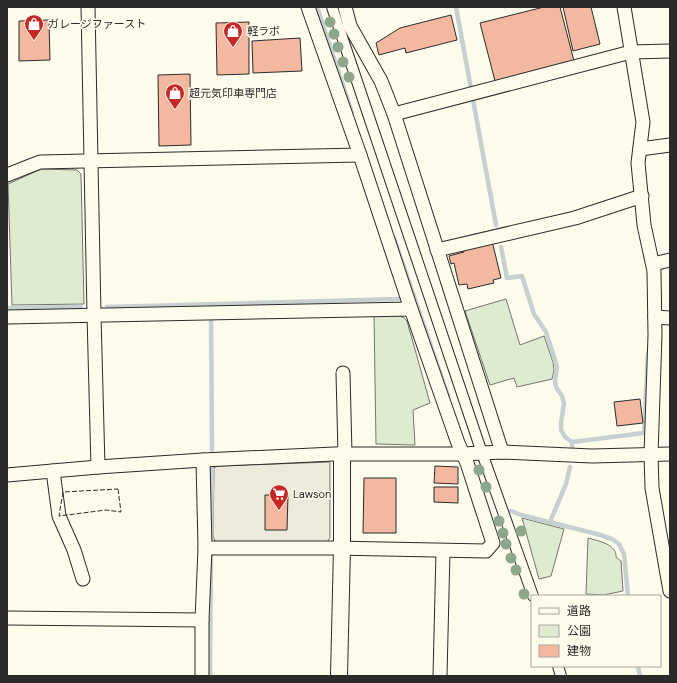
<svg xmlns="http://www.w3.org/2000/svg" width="677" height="683" font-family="'DM Sans','Noto Sans JP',sans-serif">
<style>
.green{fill:#deebd1;stroke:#74746e}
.parking{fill:#eceadb;stroke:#74746e}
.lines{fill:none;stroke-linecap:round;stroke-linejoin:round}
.stream{stroke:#c7d0d0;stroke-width:4.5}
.building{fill:#f2b8a0;stroke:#2b2b2b}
.pedestrian-casing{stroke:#2b2b2b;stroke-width:12}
.minor-casing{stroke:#2b2b2b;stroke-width:15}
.tertiary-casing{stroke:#2b2b2b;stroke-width:18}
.pedestrian{stroke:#fdfbea;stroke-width:10}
.minor{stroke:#fdfbea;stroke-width:13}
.tertiary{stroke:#fdfbea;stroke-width:16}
.fence{stroke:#2b2b2b;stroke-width:1;stroke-dasharray:5 2;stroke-linecap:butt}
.tree{fill:#8ea78a}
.labels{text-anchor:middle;stroke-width:3;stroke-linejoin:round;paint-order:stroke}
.poi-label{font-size:11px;fill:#2b2b2b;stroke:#fdfbea;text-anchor:start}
</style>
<rect width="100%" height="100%" fill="#fdfbea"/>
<!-- green -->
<g class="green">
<path d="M41,169L77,170L81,174L84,304L12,305L8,184Z"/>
<path d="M506,299L520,345L544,336L553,362L554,370L552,379L517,387L514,378L490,385L465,311Z"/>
<path d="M374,315C385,315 400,312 407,321L430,403L413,410L415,445L376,444Z"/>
<path d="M522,518L564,529L551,576L539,579Z"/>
<path d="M588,538C598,541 617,544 616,557L621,561L623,591L603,595L586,594Z"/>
</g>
<!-- parking -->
<path class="parking" d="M330,462V538L326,543L216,542L213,537L214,468L218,466Z"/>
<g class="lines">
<!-- stream -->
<g class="stream">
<path d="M456,7L496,225"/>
<path d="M318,10L352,113"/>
<path d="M394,238L448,396"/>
<path d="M501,247L507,278L522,276L534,314L546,332L555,360L557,367L555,381L556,387L562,396L564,403L561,423V430L565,437L572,442"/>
<path d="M107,307L399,299"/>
<path d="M7,308L81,307"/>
<path d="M211,314L212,450"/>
<path d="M572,447V442L644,433L648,353"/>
<path d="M511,511L521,515L597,534L612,539L619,544L624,554L628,596"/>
<path d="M550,522L566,484L570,467"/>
<path d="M211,540L212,468"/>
<path d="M638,666L640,676"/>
<path d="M210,676L211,556"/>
</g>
</g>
<!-- building -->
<g class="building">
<path d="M544,7H560L574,61L495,81L480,23Z"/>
<path d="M563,7H591L600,44L573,51Z"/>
<path d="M451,15L457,40L406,53L405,48L379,55L376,43L400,28Z"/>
<path d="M49,20L50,60L19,61V21Z"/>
<path d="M249,22V74L217,75L216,23Z"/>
<path d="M300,38L302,71L253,73L252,41Z"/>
<path d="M190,74L191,145L159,146L158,75Z"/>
<path d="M492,241L501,278L493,280L494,283L468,289L467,284L459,285L454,263L451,264L449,256L464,252L463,248Z"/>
<path d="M640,399L643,423L617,426L614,402Z"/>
<path d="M435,466L458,467V484L434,483Z"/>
<path d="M364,478H396V533H363Z"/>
<path d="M434,487H458V503L434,502Z"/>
<path d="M265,495H288L287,530H265Z"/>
</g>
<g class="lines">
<defs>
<g id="pedestrian">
<path d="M332,7L482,453L533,596"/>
<path d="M558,666L561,676"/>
</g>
<g id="minor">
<path d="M88,7L94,315L98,467"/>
<path d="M345,7L350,26L381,81L394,114L502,452"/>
<path d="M624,7L643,122L638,163L644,225L654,271L655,335L651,455L652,488L670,591"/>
<path d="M394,114L631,52L670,51"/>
<path d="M640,149L670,145"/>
<path d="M7,175L40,162L360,155"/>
<path d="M437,250L575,218L642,196"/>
<path d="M653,264L670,260"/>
<path d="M7,317L411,309"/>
<path d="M655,317L670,318"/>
<path d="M343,373L345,454"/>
<path d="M53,471L59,516L74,550L83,579"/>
<path d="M7,475L98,467L203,460L334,454H462L502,452L592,456L670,454"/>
<path d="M205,548H333L486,551L493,543L467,463L458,443L411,309L360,155L308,7"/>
<path d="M7,618L202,620"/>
<path d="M202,676V620L205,548L203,460"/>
<path d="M440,676L443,551"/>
</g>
<path id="tertiary" d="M339,676L342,548V454"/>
</defs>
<!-- pedestrian casing -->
<use href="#pedestrian" class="pedestrian-casing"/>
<!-- minor casing -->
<use href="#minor" class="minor-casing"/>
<!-- tertiary casing -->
<use href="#tertiary" class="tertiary-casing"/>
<!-- pedestrian -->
<use href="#pedestrian" class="pedestrian"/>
<!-- minor -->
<use href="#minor" class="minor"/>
<!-- tertiary -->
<use href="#tertiary" class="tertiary"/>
<!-- fence -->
<path class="fence" d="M118,489L121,512L106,510L59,516L63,492Z"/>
</g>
<!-- trees -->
<g class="tree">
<circle cx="330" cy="22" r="5.5"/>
<circle cx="334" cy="34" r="5.5"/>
<circle cx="338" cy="47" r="5.5"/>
<circle cx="343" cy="62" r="5.5"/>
<circle cx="349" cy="77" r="5.5"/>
<circle cx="479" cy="470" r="5.5"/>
<circle cx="486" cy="487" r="5.5"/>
<circle cx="499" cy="521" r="5.5"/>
<circle cx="521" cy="531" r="5.5"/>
<circle cx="503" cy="533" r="5.5"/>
<circle cx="506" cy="544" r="5.5"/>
<circle cx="511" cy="558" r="5.5"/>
<circle cx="516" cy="570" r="5.5"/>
<circle cx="524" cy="594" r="5.5"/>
</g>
<!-- icons -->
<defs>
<symbol id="shop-pin" viewBox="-11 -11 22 30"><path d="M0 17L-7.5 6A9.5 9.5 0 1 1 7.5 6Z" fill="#c62828" stroke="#fdfbea"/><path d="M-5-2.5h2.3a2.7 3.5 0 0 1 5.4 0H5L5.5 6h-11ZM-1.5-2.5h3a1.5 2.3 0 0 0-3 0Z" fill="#fff"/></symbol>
<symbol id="supermarket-pin" viewBox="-11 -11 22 30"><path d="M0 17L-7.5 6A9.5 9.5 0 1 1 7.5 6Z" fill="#c62828" stroke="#fdfbea"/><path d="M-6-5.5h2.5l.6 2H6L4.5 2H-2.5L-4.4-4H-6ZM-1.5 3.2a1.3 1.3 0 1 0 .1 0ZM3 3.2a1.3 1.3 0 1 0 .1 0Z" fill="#fff"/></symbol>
</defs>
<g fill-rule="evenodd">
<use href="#shop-pin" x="23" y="13" width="22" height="30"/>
<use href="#shop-pin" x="222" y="20" width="22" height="30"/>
<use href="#shop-pin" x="164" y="82" width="22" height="30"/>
<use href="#supermarket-pin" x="268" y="483" width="22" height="30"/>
</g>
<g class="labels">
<!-- poi labels -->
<g class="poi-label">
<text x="48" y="28">ガレージファースト</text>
<text x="247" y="35">軽ラボ</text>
<text x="189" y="97">超元気印車専門店</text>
<text x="293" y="498">Lawson</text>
</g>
</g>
<!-- border -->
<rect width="677" height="683" fill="none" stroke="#2b2b2b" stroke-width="16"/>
<!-- legend -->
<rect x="531" y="595" width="130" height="72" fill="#fdfbea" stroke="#a9a89e"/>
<rect x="539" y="608" width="20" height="6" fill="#fdfbea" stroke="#a9a89e"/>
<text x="567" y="615" font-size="12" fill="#2b2b2b">道路</text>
<rect x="539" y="625" width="20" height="12" fill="#deebd1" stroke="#a9a89e"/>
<text x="567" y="635" font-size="12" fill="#2b2b2b">公園</text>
<rect x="539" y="645" width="20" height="12" fill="#f2b8a0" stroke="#a9a89e"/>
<text x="567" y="655" font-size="12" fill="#2b2b2b">建物</text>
</svg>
